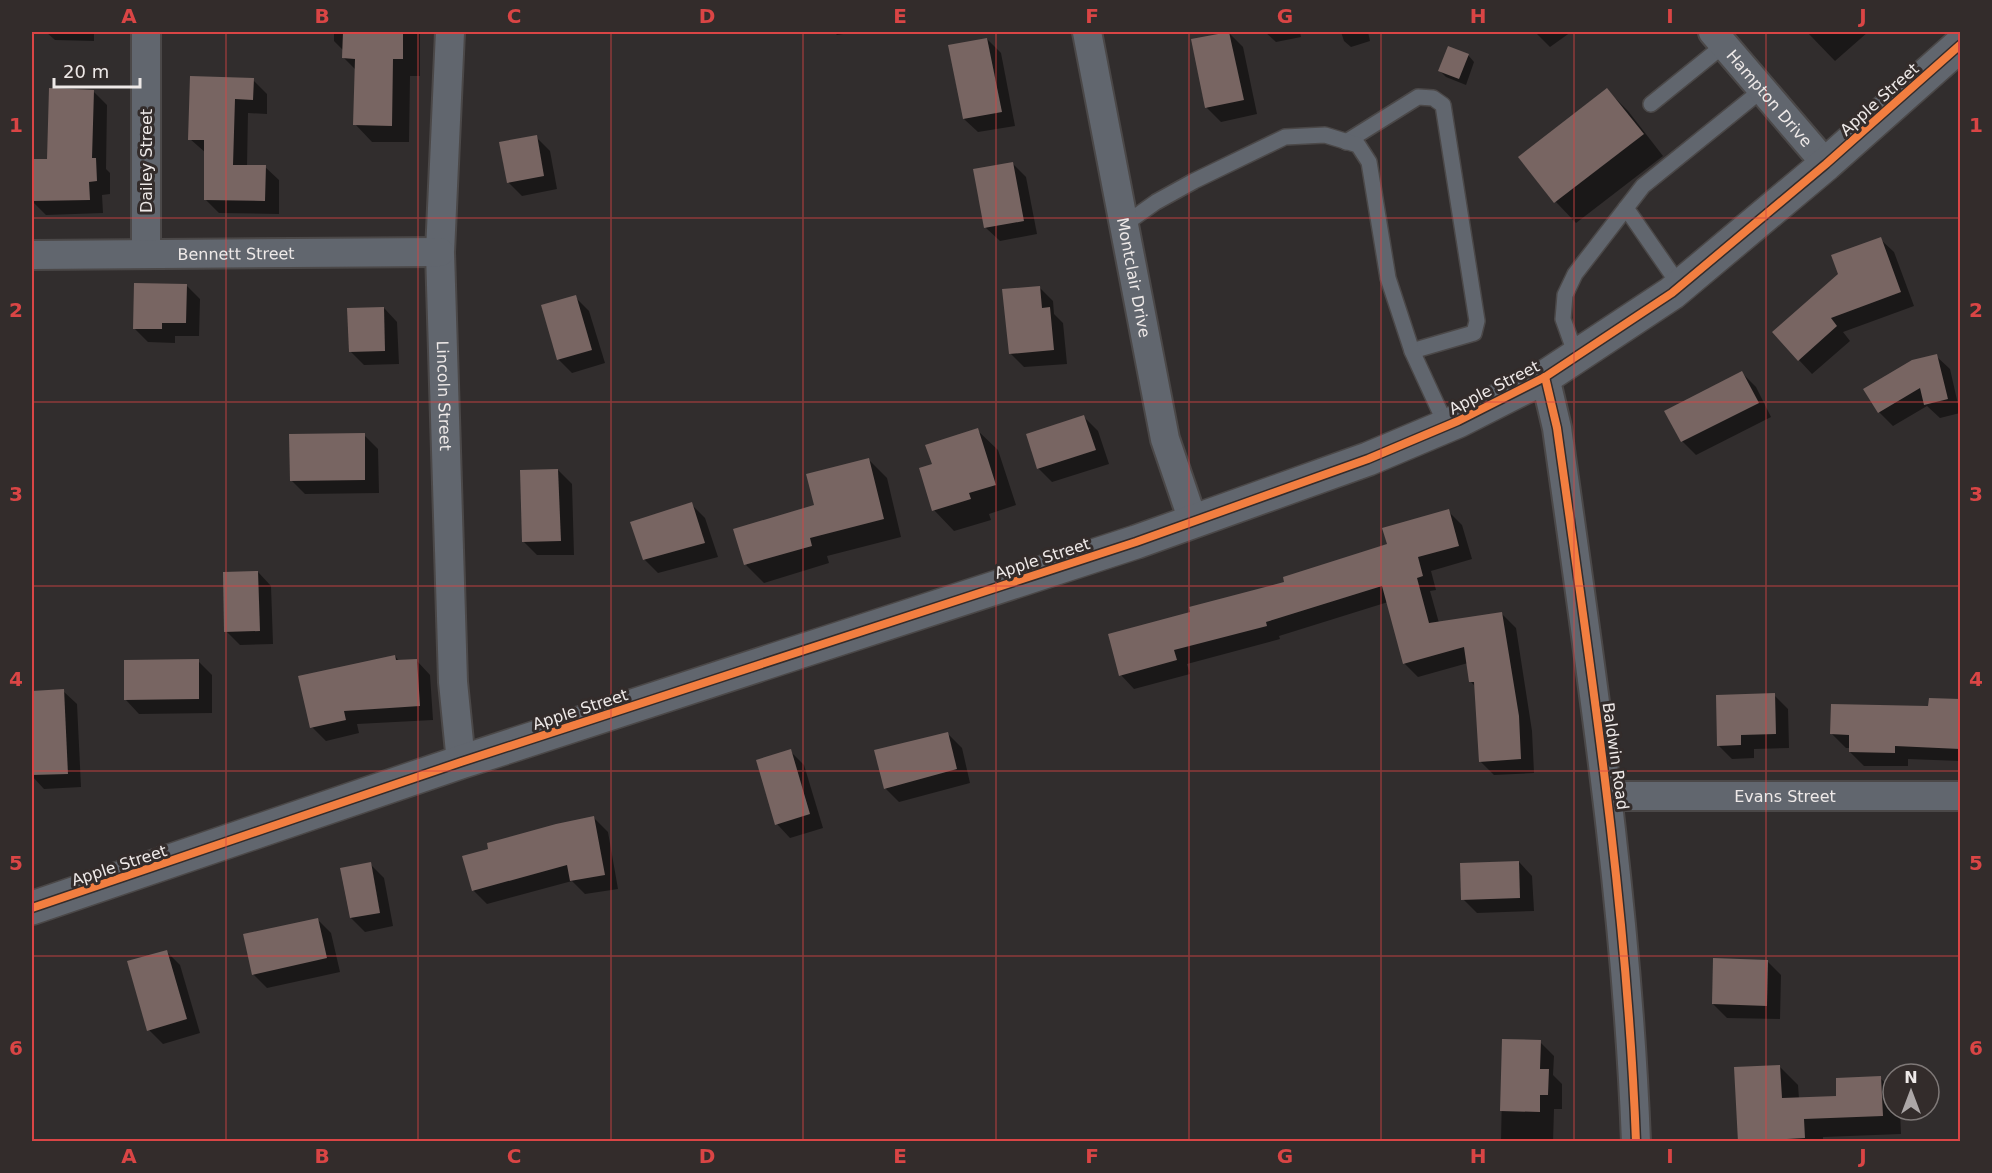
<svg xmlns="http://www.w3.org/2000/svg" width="1992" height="1173" font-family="'DejaVu Sans',sans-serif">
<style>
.shadow{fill:#0007}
.building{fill:#786562}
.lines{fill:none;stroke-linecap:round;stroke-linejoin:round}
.service-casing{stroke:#4b4848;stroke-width:18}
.minor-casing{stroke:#4b4848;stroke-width:32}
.tertiary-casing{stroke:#4b4848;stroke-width:36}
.service{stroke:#61666e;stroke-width:15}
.minor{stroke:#61666e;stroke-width:28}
.tertiary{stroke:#61666e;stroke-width:33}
.cycleway-casing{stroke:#332c2b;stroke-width:11}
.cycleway{stroke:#f27e40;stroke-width:8}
.grid{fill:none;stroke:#da4545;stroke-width:1.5;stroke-opacity:0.55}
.labels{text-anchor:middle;stroke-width:6;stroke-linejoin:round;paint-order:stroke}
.street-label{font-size:16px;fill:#eee9e8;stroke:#332c2b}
.neatline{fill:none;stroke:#da4545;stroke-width:2}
.grid-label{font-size:20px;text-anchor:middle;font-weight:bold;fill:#da4545}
</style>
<rect width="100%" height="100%" fill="#312d2d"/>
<!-- shadow -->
<g class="shadow">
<path d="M46,32H94V41L55,40Z"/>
<path d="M334,32H420V76H410L409,142H372L355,124L356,70L344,58V51L334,41Z"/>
<path d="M834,32H856L837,35Z"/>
<path d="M1265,32H1300L1301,37L1276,42Z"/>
<path d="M1341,32H1368L1370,41L1351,47L1344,41Z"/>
<path d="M1535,32H1571L1550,47Z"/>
<path d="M1807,32H1868L1835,61Z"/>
<path d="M1229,33L1243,47L1257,114L1221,122L1207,108L1193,41Z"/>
<path d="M987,39L1001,53L1015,126L978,132L964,119Z"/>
<path d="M1468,55L1474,62L1466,85L1446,77L1440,71Z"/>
<path d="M253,80L267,94V114L248,113L247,166L265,167L279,180V214L219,213L205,199L206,153L190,139Z"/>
<path d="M1607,90L1628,111L1663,156L1576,223L1556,202Z"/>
<path d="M93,91L107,105L106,169L110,173V194L102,195L103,213L46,215L32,201V161L49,160Z"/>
<path d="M536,137L550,151L557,189L522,196L508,182Z"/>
<path d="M1012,163L1026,177L1037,234L1000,241L986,228Z"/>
<path d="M1880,239L1894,252L1914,306L1843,332L1850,341L1812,374L1799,360Z"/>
<path d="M186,285L200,299L199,336H175V343L148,342L134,328Z"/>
<path d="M1039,287L1053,301L1054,314L1063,323L1067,364L1024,367L1010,353Z"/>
<path d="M575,297L589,311L605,363L572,373L558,359Z"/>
<path d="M384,308L397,322L399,364L364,365L350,351Z"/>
<path d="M1936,356L1950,369L1960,413L1940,418L1927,406L1893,426L1879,412Z"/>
<path d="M1742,373L1756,387L1771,417L1696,455L1682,441Z"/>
<path d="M1084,417L1098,431L1109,464L1052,482L1038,468Z"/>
<path d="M977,430L998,450L1016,505L989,514L991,520L954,531L934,510L933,465Z"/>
<path d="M364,435L378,449L379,493L305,494L291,480Z"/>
<path d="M869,460L887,478L901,537L827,556L829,563L764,583L746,565Z"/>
<path d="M558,470L572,484L574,555H537L524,542Z"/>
<path d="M691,504L705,518L718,557L658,573L644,559Z"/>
<path d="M1448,511L1462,525L1472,559L1431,571L1436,590L1430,591L1439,623L1502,614L1516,628L1532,731L1534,773L1494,775L1480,761L1476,687L1471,682L1468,663L1418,677L1404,663L1388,602L1279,636L1280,639L1187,664L1190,674L1134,689L1121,675L1192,613L1286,583L1389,545Z"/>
<path d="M258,572L271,586L273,644L240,645L226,631Z"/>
<path d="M395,656L400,662L417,661L430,675L433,720L357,724L359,733L326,741L312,727Z"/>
<path d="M198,661L212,675V713L139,714L126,700Z"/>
<path d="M63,691L77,704L81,787L44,789L32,776V692Z"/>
<path d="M1774,695L1788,709L1789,748L1754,749V758L1732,759L1718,745Z"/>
<path d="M1930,699L1960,700V761L1908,759V766H1864L1850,752V748H1846L1832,734L1930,707Z"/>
<path d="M948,734L962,748L970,783L899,802L885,788Z"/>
<path d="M790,751L804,765L823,828L790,838L777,824Z"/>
<path d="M594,818L608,832L618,889L585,894L572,881L487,904L473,890Z"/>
<path d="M1519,862L1532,876L1534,911L1477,913L1463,899Z"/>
<path d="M370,864L384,878L393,926L365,932L351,918Z"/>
<path d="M317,919L331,933L340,972L267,988L253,974Z"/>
<path d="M166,951L180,965L200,1033L163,1044L149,1030Z"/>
<path d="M1767,961L1781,975L1780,1019L1727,1018L1713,1004Z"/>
<path d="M1503,1041L1540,1042L1554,1056L1553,1075L1562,1084V1109H1554L1553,1142H1501Z"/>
<path d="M1779,1066L1798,1085L1799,1099L1838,1097L1880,1078L1893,1090V1110H1900L1901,1134L1823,1137V1142H1740Z"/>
</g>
<!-- building -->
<g class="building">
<path d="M343,32H403V59H393L392,126L353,125L355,59L342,58Z"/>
<path d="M1229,32L1244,100L1205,108L1191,39Z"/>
<path d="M987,38L1002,112L963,119L948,45Z"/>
<path d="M1448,46L1469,54L1459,79L1438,71Z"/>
<path d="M190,76L254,78L253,100L235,99L233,165H266L265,201L204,200V140H188Z"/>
<path d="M49,88L94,90L92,158H96L97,181L89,182L90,200L32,201V159H47Z"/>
<path d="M1607,88L1644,134L1554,203L1518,157Z"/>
<path d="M537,135L544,176L507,183L499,142Z"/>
<path d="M1013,162L1024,221L984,228L973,169Z"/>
<path d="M1881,237L1901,292L1831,318L1837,326L1798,361L1772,332L1838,274L1831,255Z"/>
<path d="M134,283L187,284L186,323H162V329H133Z"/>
<path d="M1040,286L1042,308L1050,307L1054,350L1009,354L1002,289Z"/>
<path d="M576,295L592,350L557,360L541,305Z"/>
<path d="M384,307L385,351L349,352L347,308Z"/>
<path d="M1937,354L1948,399L1924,405L1920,388L1878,413L1863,389L1912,360Z"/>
<path d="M1742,371L1759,403L1681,442L1664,411Z"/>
<path d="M1084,415L1096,450L1037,469L1026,434Z"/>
<path d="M978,428L996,485L969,493L971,499L932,511L919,468L932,464L925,445Z"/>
<path d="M365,433V480L290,481L289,434Z"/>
<path d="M869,458L884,519L810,538L812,546L744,565L733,529L814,505L806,474Z"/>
<path d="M558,469L561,541L522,542L520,470Z"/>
<path d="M692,502L705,543L643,560L630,522Z"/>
<path d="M1449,509L1459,546L1418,557L1423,576L1417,578L1429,623L1502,612L1519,716L1521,759L1479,762L1474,682H1469L1464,647L1403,664L1382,586L1266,622L1267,626L1174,650L1177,660L1119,676L1108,634L1190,612L1189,607L1284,582L1283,577L1387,544L1382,528Z"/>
<path d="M258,571L260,631L224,632L223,572Z"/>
<path d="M395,655L396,660L417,659L420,706L344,711L346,720L310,728L298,676Z"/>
<path d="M199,659V699L124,700V660Z"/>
<path d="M64,689L68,774L32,775V691Z"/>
<path d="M1775,693L1776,734L1741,735V745L1717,746L1716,695Z"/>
<path d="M1929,698L1960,699V749L1895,746V753L1849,752V735L1830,734L1831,704L1928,706Z"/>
<path d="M948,732L957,769L884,789L874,750Z"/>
<path d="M791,749L810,814L775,825L756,760Z"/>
<path d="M594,816L605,875L570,881L567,865L472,891L462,856L488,849L487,843L556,824Z"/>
<path d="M1519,861L1520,898L1461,900L1460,863Z"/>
<path d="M371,862L380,913L350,918L340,868Z"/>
<path d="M318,918L327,958L252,975L243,934Z"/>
<path d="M167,950L187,1019L147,1031L127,961Z"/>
<path d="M1713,958L1768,960L1767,1006L1712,1004Z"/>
<path d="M1502,1039L1541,1040L1540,1069H1549L1548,1095H1540V1112L1500,1111Z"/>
<path d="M1780,1065L1782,1098L1836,1096V1078L1881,1076L1883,1116L1804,1119L1805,1138L1738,1142L1734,1067Z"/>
</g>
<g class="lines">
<defs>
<g id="service">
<path d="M1651,104L1724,45"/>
<path d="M1346,142L1418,97L1433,98L1443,105L1477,321L1474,333L1412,351"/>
<path d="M1626,208L1680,286"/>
<path d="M1125,224L1156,202L1194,181L1285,137L1325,135L1358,145L1369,162L1388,278L1412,351L1441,414L1455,420"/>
<path d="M1577,358L1563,319L1565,295L1575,274L1643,186L1763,89"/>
</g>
<g id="minor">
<path d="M146,32V254"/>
<path id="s1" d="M450,32L440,252L453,682L461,762"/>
<path id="s2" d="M1087,32L1165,439L1193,521"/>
<path id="s3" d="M1713,32L1826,164"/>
<path id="s4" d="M32,255L440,252"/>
<path d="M1545,377L1557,428C1590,665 1627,902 1636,1142"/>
<path id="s5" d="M1608,796H1960"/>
</g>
<path id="tertiary" d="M32,908L461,762L1136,542L1368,459L1458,421L1545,377L1672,293L1826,164L1960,45"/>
</defs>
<!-- service casing -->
<use href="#service" class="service-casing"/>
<!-- minor casing -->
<use href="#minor" class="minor-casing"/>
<!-- tertiary casing -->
<use href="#tertiary" class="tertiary-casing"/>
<!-- service -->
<use href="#service" class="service"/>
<!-- minor -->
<use href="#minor" class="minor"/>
<!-- tertiary -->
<use href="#tertiary" class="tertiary"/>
<defs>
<g id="cycleway">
<path d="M1545,377L1557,428C1590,665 1627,902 1636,1142"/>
<path d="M32,908L461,762L1136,542L1368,459L1458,421L1545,377L1672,293L1826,164L1960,45"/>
</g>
</defs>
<!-- cycleway casing -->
<use href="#cycleway" class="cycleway-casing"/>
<!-- cycleway -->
<use href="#cycleway" class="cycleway"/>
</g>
<!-- grid -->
<path class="grid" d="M226,32V1142M418,32V1142M611,32V1142M803,32V1142M996,32V1142M1189,32V1142M1381,32V1142M1574,32V1142M1766,32V1142M32,218H1960M32,402H1960M32,586H1960M32,771H1960M32,956H1960"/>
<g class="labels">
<!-- street labels -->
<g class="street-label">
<text dy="6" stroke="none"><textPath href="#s3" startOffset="87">Hampton Drive</textPath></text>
<text transform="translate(1879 99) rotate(-42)" y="6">Apple Street</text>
<text transform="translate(146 161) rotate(-90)" y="6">Dailey Street</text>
<text dy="6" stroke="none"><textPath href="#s4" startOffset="204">Bennett Street</textPath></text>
<text dy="6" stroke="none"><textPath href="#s2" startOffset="250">Montclair Drive</textPath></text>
<text transform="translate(1494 387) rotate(-27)" y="6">Apple Street</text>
<text dy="6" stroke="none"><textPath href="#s1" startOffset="364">Lincoln Street</textPath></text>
<text transform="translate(1042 558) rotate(-18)" y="6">Apple Street</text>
<text transform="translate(580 709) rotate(-18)" y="6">Apple Street</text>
<text transform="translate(1616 756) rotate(82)" y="6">Baldwin Road</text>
<text dy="6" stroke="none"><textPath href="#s5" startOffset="177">Evans Street</textPath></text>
<text transform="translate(119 865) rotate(-18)" y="6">Apple Street</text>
</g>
</g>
<!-- border -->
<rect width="1992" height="1173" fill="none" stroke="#332c2b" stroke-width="66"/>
<!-- north arrow -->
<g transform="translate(1911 1092)"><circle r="28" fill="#332c2b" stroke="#7e7877" stroke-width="1.5"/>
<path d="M0-4.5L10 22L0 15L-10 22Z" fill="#aca7a7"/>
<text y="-9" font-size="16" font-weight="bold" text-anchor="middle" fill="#eee9e8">N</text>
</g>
<!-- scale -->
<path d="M54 78v9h86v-9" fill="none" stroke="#eee9e8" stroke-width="3"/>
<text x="63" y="78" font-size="18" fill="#eee9e8" stroke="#332c2b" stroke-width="4.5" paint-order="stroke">20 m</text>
<rect x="33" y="33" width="1926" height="1107" class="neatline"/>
<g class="grid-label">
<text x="129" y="23">A</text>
<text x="322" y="23">B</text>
<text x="514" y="23">C</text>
<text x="707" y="23">D</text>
<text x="900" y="23">E</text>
<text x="1092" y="23">F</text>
<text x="1285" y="23">G</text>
<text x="1478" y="23">H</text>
<text x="1670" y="23">I</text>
<text x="1863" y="23">J</text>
<text x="16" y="132">1</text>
<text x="1976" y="132">1</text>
<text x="16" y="317">2</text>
<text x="1976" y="317">2</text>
<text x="16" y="501">3</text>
<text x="1976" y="501">3</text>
<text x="16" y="686">4</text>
<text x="1976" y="686">4</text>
<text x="16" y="870">5</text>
<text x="1976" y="870">5</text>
<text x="16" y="1055">6</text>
<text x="1976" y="1055">6</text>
<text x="129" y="1163">A</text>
<text x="322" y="1163">B</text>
<text x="514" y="1163">C</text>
<text x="707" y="1163">D</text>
<text x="900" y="1163">E</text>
<text x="1092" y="1163">F</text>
<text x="1285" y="1163">G</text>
<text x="1478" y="1163">H</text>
<text x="1670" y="1163">I</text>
<text x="1863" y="1163">J</text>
</g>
</svg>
